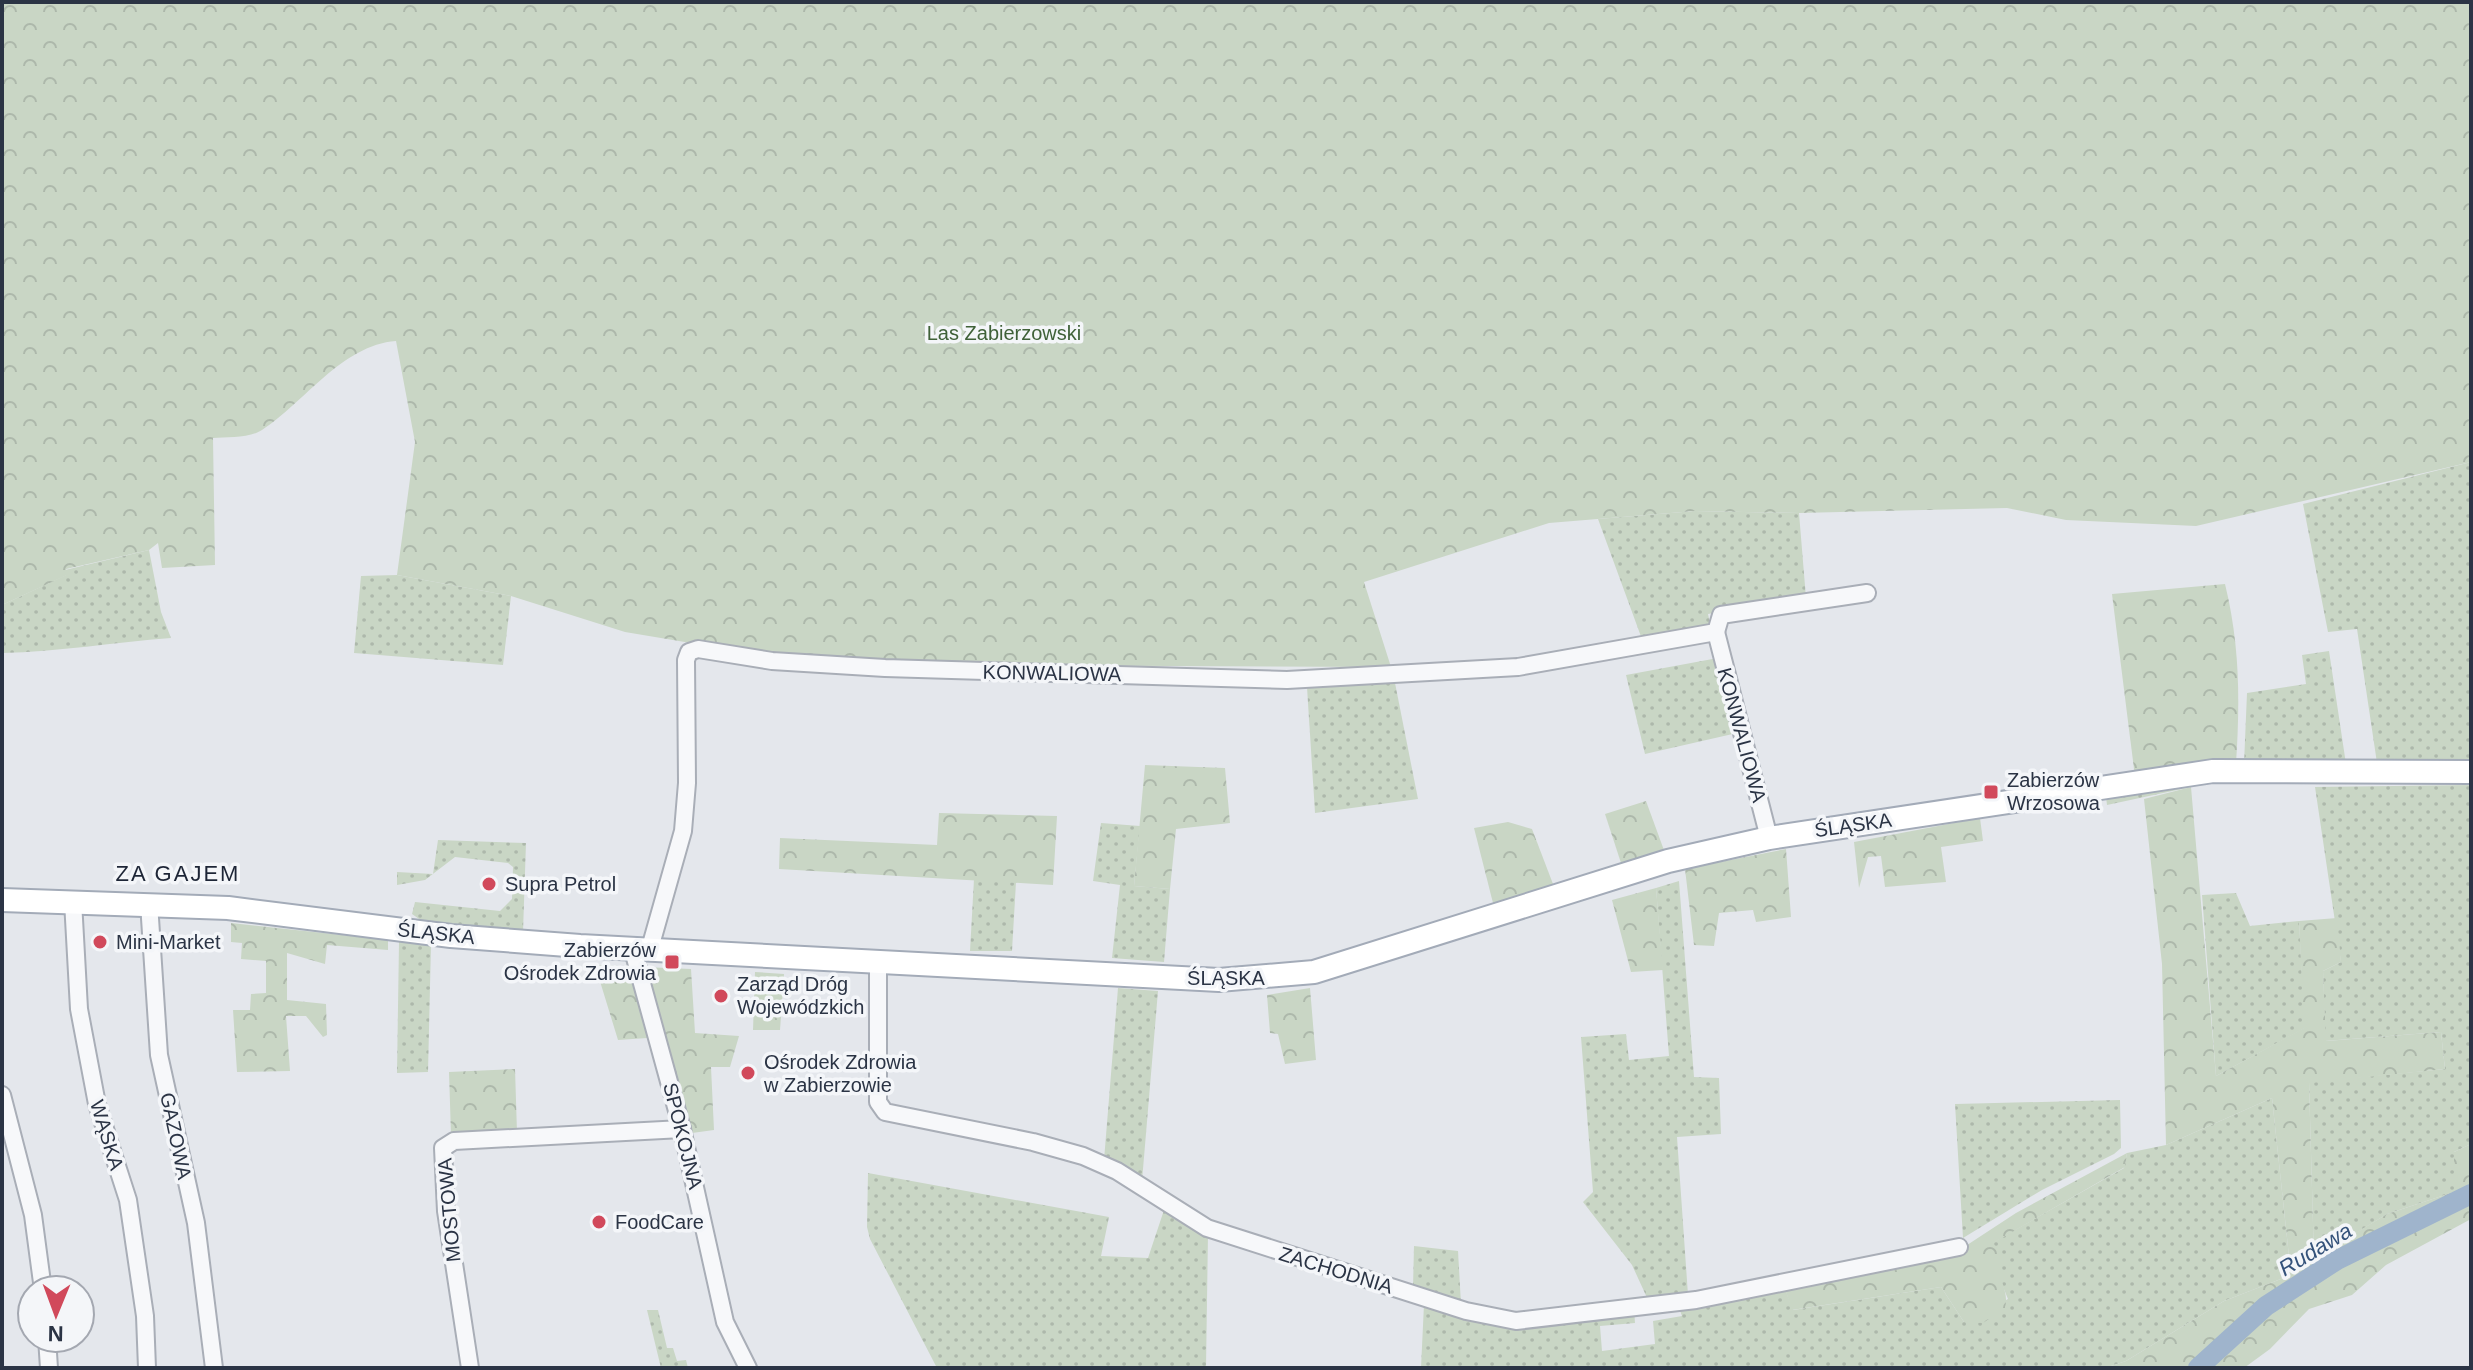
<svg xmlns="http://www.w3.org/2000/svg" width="2473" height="1370" font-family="Helvetica,sans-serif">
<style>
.grass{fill:url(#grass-dots)}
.forest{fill:url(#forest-crowns)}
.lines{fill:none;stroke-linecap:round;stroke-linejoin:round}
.river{stroke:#9fb4cc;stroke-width:20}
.minor-casing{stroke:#a9aeb7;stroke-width:20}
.major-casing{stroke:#a3abb8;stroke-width:26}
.minor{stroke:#f7f8fa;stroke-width:16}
.major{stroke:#fff;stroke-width:22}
.poi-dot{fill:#d1495b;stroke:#f4f6f9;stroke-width:3}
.labels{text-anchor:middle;stroke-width:7;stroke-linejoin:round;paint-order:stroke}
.park-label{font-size:20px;fill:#3f6138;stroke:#f4f6f9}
.street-label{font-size:20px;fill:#2b3445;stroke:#f4f6f9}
.poi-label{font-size:20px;fill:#2b3445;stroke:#f4f6f9;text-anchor:start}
.neighbourhood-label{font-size:22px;letter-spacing:2px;fill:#1d2536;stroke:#f4f6f9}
.water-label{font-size:22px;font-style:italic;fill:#34527a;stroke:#f4f6f9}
</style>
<defs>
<pattern id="grass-dots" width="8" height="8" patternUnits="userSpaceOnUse" patternTransform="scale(2)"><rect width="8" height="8" fill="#c9d6c5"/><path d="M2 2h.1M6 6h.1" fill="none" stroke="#adb8ab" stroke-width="1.8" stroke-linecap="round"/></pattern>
<pattern id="forest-crowns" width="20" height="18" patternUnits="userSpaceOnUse" patternTransform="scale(2)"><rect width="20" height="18" fill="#c9d6c5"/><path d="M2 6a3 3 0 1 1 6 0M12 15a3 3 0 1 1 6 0" fill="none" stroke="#adb8ab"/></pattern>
</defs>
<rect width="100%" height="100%" fill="#e4e7ec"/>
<!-- grass -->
<g class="grass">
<path d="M2471,462V761L2377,763L2357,629L2328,632L2303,504Z"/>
<path d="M1695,511L1799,513L1806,598L1708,614L1712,633L1643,642L1598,519Z"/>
<path d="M149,550L161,612L171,638C114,642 59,652 2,653V605L66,575L65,570Z"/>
<path d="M397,575L511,596L503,665L354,653L361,576Z"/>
<path d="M2329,651L2346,764H2244L2247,693L2306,684L2302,655Z"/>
<path d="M1718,658L1737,733L1645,754L1626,675Z"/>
<path d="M1395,683L1418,799L1315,813L1307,687Z"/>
<path d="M2471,785V1144L2454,1152V1192L2387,1214L2314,1259L2309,1082L2445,1069L2441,1032L2325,1041L2323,971L2341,962L2315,787Z"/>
<path d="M2191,787L2107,805L2106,797Z"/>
<path d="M1101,823L1140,826L1134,886L1170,889L1164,962L1112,958L1120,885L1093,881Z"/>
<path d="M438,840L526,843L523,932L422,921L412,914L415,902L500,911L512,899L513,867L508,863L455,857L425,880L397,885V872L433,874Z"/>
<path d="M974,879L1016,882L1012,951H970Z"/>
<path d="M1679,881L1694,1077L1719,1078L1721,1134L1677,1137L1688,1295L1649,1302L1632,1265L1583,1202L1593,1192L1581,1037L1626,1034L1629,1060L1669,1056L1656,888Z"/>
<path d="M2236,893L2250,926L2299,921L2305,1028L2216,1076L2202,895Z"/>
<path d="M399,942L431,944L428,1072L397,1073Z"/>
<path d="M1118,988L1158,991L1142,1181L1104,1160Z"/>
<path d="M2272,1098L2291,1275L2224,1301L2126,1361L2105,1368H1421L1424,1304L1517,1327L1634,1309L1635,1323L1600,1326L1602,1351L1655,1344L1653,1321L1682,1316L1679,1308L1785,1289L1793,1310L1941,1287L1964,1322L2008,1299L1997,1272L1992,1243L2124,1168L2127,1153L2166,1145Z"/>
<path d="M2120,1100L2121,1148L2114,1154L2042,1190L1963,1238L1955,1104Z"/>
<path d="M868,1173L1109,1217L1101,1256L1148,1258L1164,1210L1208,1234L1206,1368H937L870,1239L867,1227Z"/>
<path d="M1414,1246L1458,1251L1461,1304L1413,1288Z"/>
<path d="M647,1310H658L667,1348H673L677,1361L686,1360L688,1368H661Z"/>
</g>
<!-- forest -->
<g class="forest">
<path d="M2,2H2471V462L2196,526L2066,520L2007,508L1799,513L1695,511L1549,523L1364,582L1391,667L963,665L769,656L625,632L511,596L397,575L415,442L396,341C342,345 305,402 262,430C250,438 227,437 213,438L215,565L162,568L158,543L149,550L66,569L67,575L2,605Z"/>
<path d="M2225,584C2240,645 2240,702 2236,764L2135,777L2112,594Z"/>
<path d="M1145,765L1225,768L1230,823L1176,829L1170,889L1134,886Z"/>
<path d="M2191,787L2216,1076L2304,1028L2299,921L2337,918L2341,962L2323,971L2326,1041L2441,1032L2445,1069L2309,1083L2314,1258L2387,1214L2454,1192V1152L2471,1144V1219L2386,1265L2352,1295L2309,1309L2270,1349L2244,1368H2105L2126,1361L2224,1301L2291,1275L2272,1098L2166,1145L2162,964L2144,799Z"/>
<path d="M1646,801L1665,853L1621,863L1605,814Z"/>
<path d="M939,813L1057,816L1053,885L779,869L780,838L937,845Z"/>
<path d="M1980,818L1983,841L1941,847L1946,882L1885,887L1881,856L1868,857L1859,888L1854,842Z"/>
<path d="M1508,822L1532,829L1553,884L1494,907L1474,828Z"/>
<path d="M1786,849L1791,917L1756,922L1753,910L1719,913L1714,946L1694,945L1685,869Z"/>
<path d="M1656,888L1663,970L1631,972L1612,900Z"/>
<path d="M231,923L388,940V950L327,945L325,964L287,953V1000L326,1004L327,1035L323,1037L306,1016H286L290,1071L237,1072L233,1010H250L251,994L266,993V961L241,959L242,943L231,942Z"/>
<path d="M595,965L691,969L695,1033L739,1036L730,1067H711L714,1130L692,1133L662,1037L618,1040Z"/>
<path d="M755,972L784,974L780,1030H753Z"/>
<path d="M1310,988L1316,1060L1285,1064L1278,1034L1270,1033L1267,995Z"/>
<path d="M515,1069L517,1133L451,1135L449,1072Z"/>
<path d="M2127,1153L2125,1167L1993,1243L2001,1256C1995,1279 2010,1289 2005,1308L1983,1323L1964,1322L1941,1287L1792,1310L1785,1289L1961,1249L2016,1213Z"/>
</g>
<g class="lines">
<!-- river -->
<path class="river" d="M2198,1368L2266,1306L2337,1260L2471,1194"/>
<defs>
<g id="minor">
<path d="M1716,632L1769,838"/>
<path d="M73,901L79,1009L97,1104L128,1200L145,1316L147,1368"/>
<path d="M149,903L159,1055L196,1223L214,1368"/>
<path d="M632,947L682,1129L725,1322L748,1368"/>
<path d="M650,948L683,831L687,783L686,660L689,652L698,649L772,661L885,668L1287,680L1518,667L1716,632L1721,615L1867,593"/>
<path d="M878,961V1102L885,1112L1033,1142L1083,1156L1117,1171L1207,1228L1466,1311L1516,1321L1696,1300L1959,1247"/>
<path d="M2,1095L33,1215L43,1290"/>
<path d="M47,1338L49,1368"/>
<path d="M470,1368L446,1211L443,1148L454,1141L682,1129"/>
</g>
<path id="major" d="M2,900L228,908L451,936L580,946L1219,980L1314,972L1668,861L1769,838L2213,771L2471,772"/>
</defs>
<!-- minor casing -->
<use href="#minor" class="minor-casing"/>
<!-- major casing -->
<use href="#major" class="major-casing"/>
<!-- minor -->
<use href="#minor" class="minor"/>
<!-- major -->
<use href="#major" class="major"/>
</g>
<!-- markers -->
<g class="poi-dot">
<rect x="1983" y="784" width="16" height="16" rx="4"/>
<circle cx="489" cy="884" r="8"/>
<circle cx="100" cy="942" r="8"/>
<rect x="664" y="954" width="16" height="16" rx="4"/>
<circle cx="721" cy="996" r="8"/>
<circle cx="748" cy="1073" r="8"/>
<circle cx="599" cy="1222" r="8"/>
</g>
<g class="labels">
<!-- park labels -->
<g class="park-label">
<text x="1004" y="340">Las Zabierzowski</text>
</g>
<!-- street labels -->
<g class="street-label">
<text transform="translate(1052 673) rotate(1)" y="7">KONWALIOWA</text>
<text transform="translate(1742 735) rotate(75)" y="7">KONWALIOWA</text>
<text transform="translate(1853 825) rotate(-8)" y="7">ŚLĄSKA</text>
<text transform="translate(436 933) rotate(6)" y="7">ŚLĄSKA</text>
<text x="1226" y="985">ŚLĄSKA</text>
<text transform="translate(107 1135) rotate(73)" y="7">WĄSKA</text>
<text transform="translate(176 1136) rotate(78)" y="7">GAZOWA</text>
<text transform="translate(683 1136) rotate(76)" y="7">SPOKOJNA</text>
<text transform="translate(449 1210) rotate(-95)" y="7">MOSTOWA</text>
<text transform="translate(1336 1270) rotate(17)" y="7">ZACHODNIA</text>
</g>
<!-- poi labels -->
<g class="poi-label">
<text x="2007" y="787">Zabierzów<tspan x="2007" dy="23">Wrzosowa</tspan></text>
<text x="505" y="891">Supra Petrol</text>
<text x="116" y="949">Mini-Market</text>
<text x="656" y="957" text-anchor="end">Zabierzów<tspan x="656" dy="23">Ośrodek Zdrowia</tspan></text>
<text x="737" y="991">Zarząd Dróg<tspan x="737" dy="23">Wojewódzkich</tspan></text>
<text x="764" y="1069">Ośrodek Zdrowia<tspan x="764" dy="23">w Zabierzowie</tspan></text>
<text x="615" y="1229">FoodCare</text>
</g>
<!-- neighbourhood labels -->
<g class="neighbourhood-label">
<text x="178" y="881">ZA GAJEM</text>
</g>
<!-- water labels -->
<g class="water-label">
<text transform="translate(2315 1249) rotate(-31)" y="8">Rudawa</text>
</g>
</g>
<!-- border -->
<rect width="2473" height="1370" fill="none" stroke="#2b3445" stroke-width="8"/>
<!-- north arrow -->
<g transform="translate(56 1314) rotate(181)"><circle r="38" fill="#f4f6f9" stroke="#a4a8b1" stroke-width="2"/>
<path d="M0-6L14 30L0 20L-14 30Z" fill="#d1495b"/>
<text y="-12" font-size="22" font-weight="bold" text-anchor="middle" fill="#2b3445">N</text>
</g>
</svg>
